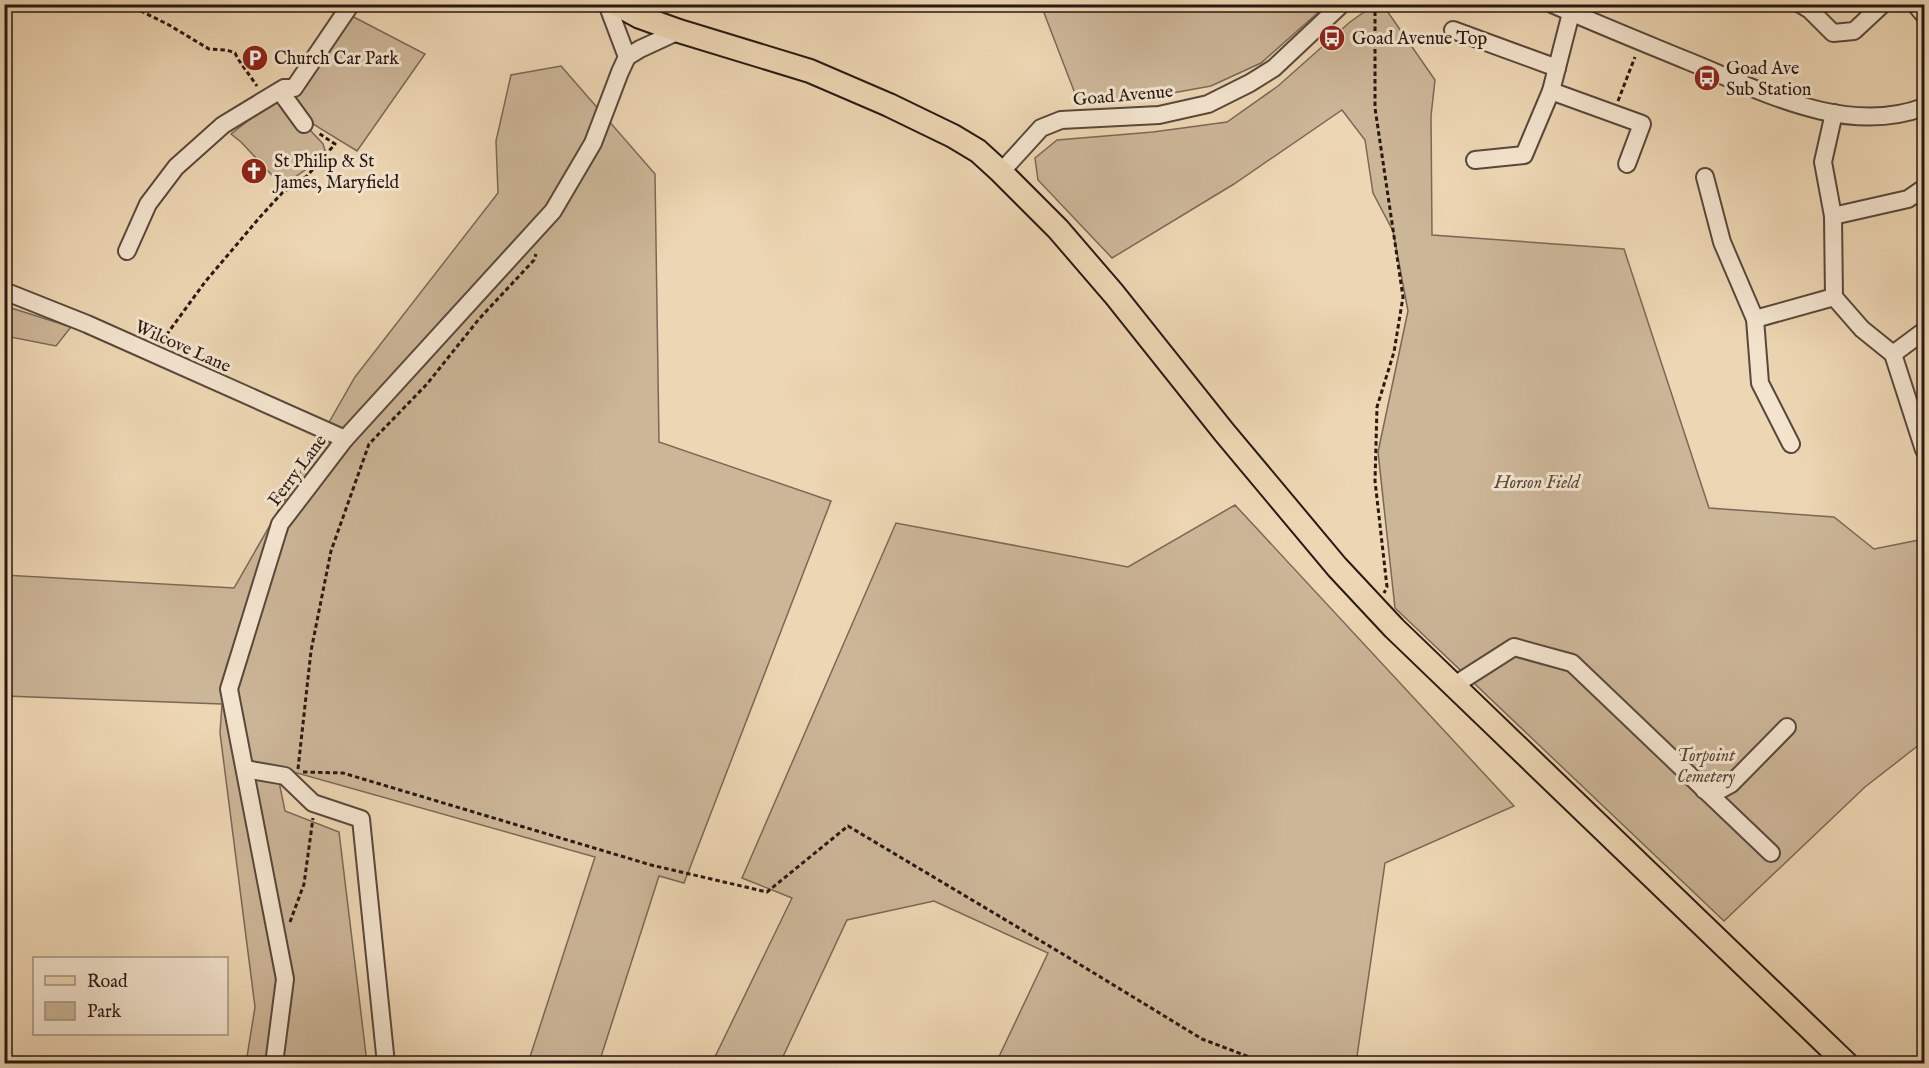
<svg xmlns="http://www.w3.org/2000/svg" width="1929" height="1068" font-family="'IM FELL English',serif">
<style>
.green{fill:#ccb698;stroke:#7a6856;stroke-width:1.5}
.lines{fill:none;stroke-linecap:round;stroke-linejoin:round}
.minor-casing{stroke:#59483b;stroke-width:20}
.major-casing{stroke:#281913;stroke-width:26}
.path{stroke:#281913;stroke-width:3;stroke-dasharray:4.5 3;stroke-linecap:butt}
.minor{stroke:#f3e4ce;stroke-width:16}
.major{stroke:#edd6b3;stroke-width:22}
.labels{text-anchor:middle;stroke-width:6;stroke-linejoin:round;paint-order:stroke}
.poi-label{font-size:18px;fill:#281913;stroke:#f3e4ce;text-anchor:start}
.street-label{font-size:18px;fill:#281913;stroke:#f3e4ce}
.park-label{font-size:18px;font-style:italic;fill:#59483b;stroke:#f3e4ce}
</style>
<rect width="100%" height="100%" fill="#edd6b3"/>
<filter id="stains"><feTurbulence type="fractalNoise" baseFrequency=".00333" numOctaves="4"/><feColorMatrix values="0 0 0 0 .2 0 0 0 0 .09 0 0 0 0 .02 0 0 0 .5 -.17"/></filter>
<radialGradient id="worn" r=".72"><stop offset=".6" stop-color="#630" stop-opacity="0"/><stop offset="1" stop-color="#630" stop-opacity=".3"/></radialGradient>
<!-- green -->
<g class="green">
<path d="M1316,5L1321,10L1261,63L1211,86L1156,96L1079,104L1041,5Z"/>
<path d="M1374,5H1383L1435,80L1431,116L1432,235L1624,249L1709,508L1834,517L1874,549L1924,539V741L1865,787L1724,921L1395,608L1378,452L1408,311L1393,231L1373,193L1365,140L1342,110L1234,184L1112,258L1038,180L1035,158L1057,140L1153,132L1227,122L1278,86L1350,22Z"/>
<path d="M346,13L425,54L357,151L308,121L299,111L295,93Z"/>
<path d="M561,66L655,174L659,442L831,501L684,883L659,876L599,1063H528L595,857L276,767L285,811L339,832L367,1063H246L255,1007L220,733L222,704L5,696L4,575L234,588L355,377L498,193L496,141L511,75Z"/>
<path d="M284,102L323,144L325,150L311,166L282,186L241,142L231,134L271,103Z"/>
<path d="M4,306H5L71,327L56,346L5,336Z"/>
<path d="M1235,505L1514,806L1385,863L1356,1063H996L1048,953L934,901L847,920L780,1063H712L792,898L742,878L896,523L1128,567Z"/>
</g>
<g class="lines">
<defs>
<g id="minor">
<path d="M607,4L627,57"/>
<path d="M1552,4C1597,24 1642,42 1688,61C1760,90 1845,137 1924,107"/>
<path d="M1800,4L1810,10L1833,33L1854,31L1883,4"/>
<path d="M1915,4L1924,15"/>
<path d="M1453,30L1557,68"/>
<path d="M280,91L304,124"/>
<path d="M1551,91L1642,124L1627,164"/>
<path d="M1834,113L1823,162L1833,216L1834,297L1862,329L1893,354L1924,450"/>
<path d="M1475,160L1524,155L1551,91L1571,13"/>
<path d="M1001,172L1041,128L1061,120L1159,115L1208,104L1250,83L1274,68L1342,4"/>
<path d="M1705,177L1722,242L1755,319L1760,383L1791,444"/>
<path d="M1833,216L1908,199L1924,188"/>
<path d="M127,251L148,204L176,167L223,125L284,88H294L351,4"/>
<path d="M4,291L87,324L345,439"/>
<path d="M1755,319L1834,297"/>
<path d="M1893,354L1924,331"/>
<path d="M1453,686L1514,647L1572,663L1771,853"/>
<path d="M245,769L285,776L313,803L361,819L386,1064"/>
<path d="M1704,790H1720L1731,784L1787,727"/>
<path d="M274,1064L285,979L229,689L280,524L345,439L553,211L593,143L620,72L627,57L640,49L679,31"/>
</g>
<path id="major" d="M616,4L640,17L679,31L810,71L889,105L953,136L978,151L1001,172L1058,229L1114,294L1224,432L1337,567L1394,628L1847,1064"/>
</defs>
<!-- minor casing -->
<use href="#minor" class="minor-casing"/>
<!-- major casing -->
<use href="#major" class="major-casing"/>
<!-- path -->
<g class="path">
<path d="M127,4L169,25L209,49L227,50L235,53L238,59L257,86"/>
<path d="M1375,4V108L1403,297L1394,352L1377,407L1375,481L1387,587L1384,593"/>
<path d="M1618,101L1635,57"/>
<path d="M162,341L205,282L260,217L282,193L307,176L335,144L317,132"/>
<path d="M298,769L311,651L331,551L369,444L427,384L479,319L534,260L536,254"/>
<path d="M303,772L343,773L651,865L767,892L848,826L1061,953L1202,1039L1268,1064"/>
<path d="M290,922L304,884L313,818"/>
</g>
<!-- minor -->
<use href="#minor" class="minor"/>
<!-- major -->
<use href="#major" class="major"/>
</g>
<!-- icons -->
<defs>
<symbol id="bus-disc" viewBox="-11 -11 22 22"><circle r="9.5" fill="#8f2418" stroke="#f3e4ce"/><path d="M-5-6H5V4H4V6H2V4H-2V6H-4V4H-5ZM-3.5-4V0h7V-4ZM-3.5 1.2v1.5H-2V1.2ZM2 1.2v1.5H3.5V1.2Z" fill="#fff"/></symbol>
<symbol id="parking-disc" viewBox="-11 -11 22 22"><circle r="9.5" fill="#8f2418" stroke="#f3e4ce"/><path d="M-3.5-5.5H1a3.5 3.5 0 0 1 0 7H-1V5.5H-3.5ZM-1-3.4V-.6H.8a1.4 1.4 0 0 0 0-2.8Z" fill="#fff"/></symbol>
<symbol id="church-disc" viewBox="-11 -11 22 22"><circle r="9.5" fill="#8f2418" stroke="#f3e4ce"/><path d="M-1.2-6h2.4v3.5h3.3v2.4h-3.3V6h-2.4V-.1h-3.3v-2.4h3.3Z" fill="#fff"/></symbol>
</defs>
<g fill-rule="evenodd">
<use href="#bus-disc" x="1317" y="23" width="30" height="30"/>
<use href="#parking-disc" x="240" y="43" width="30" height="30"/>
<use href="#bus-disc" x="1692" y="63" width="30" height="30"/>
<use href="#church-disc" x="239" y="156" width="30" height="30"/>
</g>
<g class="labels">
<!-- poi labels -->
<g class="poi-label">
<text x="1352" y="44">Goad Avenue Top</text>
<text x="274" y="64">Church Car Park</text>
<text x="1726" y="74">Goad Ave<tspan x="1726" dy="21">Sub Station</tspan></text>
<text x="274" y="167">St Philip &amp; St<tspan x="274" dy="21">James, Maryfield</tspan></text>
</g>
<!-- street labels -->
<g class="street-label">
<text transform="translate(1123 95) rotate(-5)" y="6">Goad Avenue</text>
<text transform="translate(183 346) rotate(24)" y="6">Wilcove Lane</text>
<text transform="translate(297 470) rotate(-53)" y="6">Ferry Lane</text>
</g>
<!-- park labels -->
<g class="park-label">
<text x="1537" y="488">Horson Field</text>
<text x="1706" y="761">Torpoint<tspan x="1706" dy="21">Cemetery</tspan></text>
</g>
</g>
<!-- margin -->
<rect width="1929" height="1068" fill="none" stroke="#edd6b3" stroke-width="24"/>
<rect x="6" y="6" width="1917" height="1056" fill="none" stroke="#281913" stroke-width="3"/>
<rect x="12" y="12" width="1905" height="1044" fill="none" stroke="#281913" stroke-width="1.5"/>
<!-- legend -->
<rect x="33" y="957" width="195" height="78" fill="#f3e4ce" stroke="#a29383" stroke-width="1.5"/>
<rect x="45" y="976" width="30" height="9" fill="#edd6b3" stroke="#a29383" stroke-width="1.5"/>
<text x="87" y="987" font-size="18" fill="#281913">Road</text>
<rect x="45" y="1002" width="30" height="18" fill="#ccb698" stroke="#a29383" stroke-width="1.5"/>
<text x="87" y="1017" font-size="18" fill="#281913">Park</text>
<rect width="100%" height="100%" filter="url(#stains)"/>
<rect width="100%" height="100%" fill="url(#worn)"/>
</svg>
